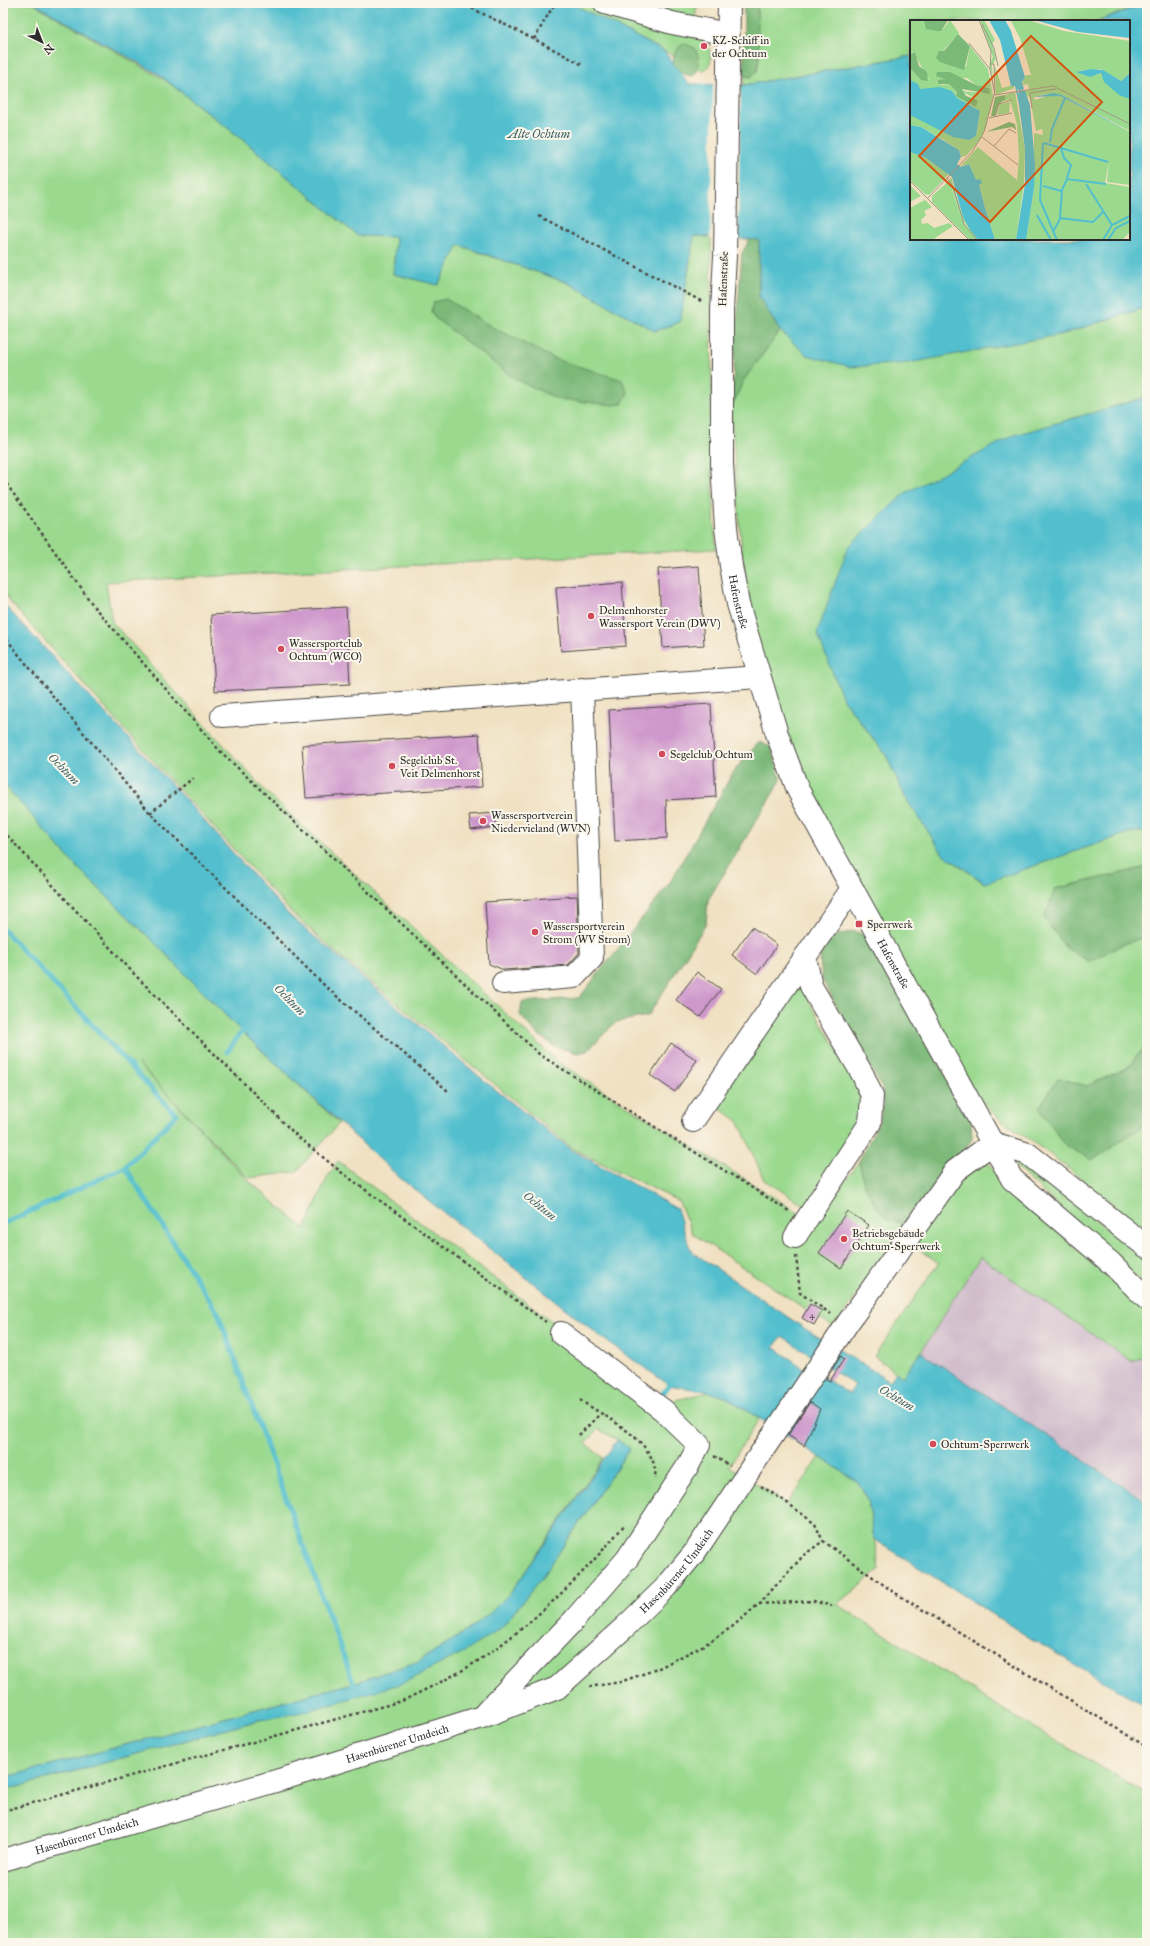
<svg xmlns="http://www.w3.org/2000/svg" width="1150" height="1946" font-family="'IM FELL Great Primer',serif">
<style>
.industrial{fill:#d1bdcc}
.green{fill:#9ad98e;stroke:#62825c}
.forest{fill:#7bb979;stroke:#537252}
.water{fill:#53bfce;stroke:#3f757c}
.pier{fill:#f0e1c2}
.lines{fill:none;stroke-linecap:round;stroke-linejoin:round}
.stream{stroke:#53bfce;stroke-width:5}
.building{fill:#cf98cc}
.minor-casing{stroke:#494642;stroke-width:24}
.path{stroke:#494642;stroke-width:2.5;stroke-dasharray:3 3;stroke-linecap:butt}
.minor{stroke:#fff;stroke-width:22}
.poi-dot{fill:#d1495b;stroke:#fbf7ec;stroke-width:1.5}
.labels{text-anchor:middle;stroke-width:4;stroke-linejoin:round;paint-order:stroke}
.number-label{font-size:9px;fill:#544653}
.poi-label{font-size:11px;fill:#2b2b2b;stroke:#fbf7ec;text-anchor:start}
.street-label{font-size:11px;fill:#2b2b2b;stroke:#fbf7ec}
.water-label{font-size:12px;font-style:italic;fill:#395f64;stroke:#fbf7ec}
.inset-river{fill:none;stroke:#53bfce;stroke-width:2}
.inset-road{fill:none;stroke:#a19886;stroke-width:1}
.view{fill:#d5540f;fill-opacity:0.15;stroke:#d5540f;stroke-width:2}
.inset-edge{fill:none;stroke:#2b2b2b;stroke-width:2}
</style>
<rect width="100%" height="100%" fill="#fbf7ec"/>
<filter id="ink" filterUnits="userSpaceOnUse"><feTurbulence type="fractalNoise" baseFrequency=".025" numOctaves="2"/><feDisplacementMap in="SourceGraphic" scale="8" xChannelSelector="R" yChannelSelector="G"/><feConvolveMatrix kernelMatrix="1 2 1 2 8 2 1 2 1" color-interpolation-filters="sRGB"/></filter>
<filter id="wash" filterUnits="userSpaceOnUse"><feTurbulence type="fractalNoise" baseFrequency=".012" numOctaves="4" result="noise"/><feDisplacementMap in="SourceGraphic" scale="16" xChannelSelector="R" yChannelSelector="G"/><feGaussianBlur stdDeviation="0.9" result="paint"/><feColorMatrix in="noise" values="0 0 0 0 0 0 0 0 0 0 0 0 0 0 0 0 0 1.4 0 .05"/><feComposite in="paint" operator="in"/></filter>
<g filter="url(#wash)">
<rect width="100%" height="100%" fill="#f0e1c2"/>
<!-- industrial -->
<path class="industrial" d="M980,1257L1130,1360L1145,1356L1147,1358V1501L921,1352Z"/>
<!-- green -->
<g class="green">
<path d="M3,3H32L165,80L242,139L358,236L396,237L393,274L438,285L458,245L566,282L655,331L680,322L694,236L711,237L712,474L716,549L106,582L112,622L266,792L559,1063L816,1224L859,1161L864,1184L906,1224L834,1328L693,1234L678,1201L573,1149L335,952L292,913L143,750L10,602L3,591Z"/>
<path d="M571,3H594L705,40C711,50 715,65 703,71Z"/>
<path d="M617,3H698L694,22Z"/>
<path d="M750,3H1144L1097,21H911V56L744,85L750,24Z"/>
<path d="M1147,307V397L1012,436L843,699L886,755L905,797L943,854L984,883L1128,833L1147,831V867L1055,889L1124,944L1147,936V1044L1127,1068L1087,1086L1058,1078L1093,1160L1147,1123V1231L1055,1158L995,1115L978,1097L805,787L758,647L742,554L731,409L743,381L780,331L807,355L1063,334Z"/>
<path d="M3,783L74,864L154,942L242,1032L339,1123L296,1172L248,1178L138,1063L249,1181L305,1229L327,1178L338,1161L654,1398L671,1401L710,1392L728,1398L759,1419L729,1466L787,1504L820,1457L858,1482L868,1499L879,1570L837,1604L1007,1712L1147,1794V1943H3V1791L259,1720L303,1712L501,1628L541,1579L630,1448L599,1429L585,1443L603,1458L512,1591L489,1614L468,1630L419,1661L357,1682L3,1778Z"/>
<path d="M800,985L868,1104L866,1125L806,1206L764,1180L739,1122L719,1107V1098L787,991Z"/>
<path d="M981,1156L1021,1198L1147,1313V1358L1145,1357L1131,1361L980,1257L921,1352L902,1377L874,1356L939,1263L909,1242Z"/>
<path d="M1019,1159L1147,1261V1287L1017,1168L1015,1164Z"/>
</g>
<!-- forest -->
<g class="forest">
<path d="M744,3H757L759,60L757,71L751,77L744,76Z"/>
<path d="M683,43L695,48C699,58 702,67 693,76L680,73L673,64L675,52Z"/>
<path d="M750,239L759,240V297L780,331L743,381L731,409L742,253Z"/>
<path d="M446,299L492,327L555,359L622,380L628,393L622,404L613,405L558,399L515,379L435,318L431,311L434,302Z"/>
<path d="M759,742L771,747L781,780L708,900L706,924L648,1016L616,1022L587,1051L577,1053L554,1046L535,1032L520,1015L522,1002L579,998L669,884L734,771Z"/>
<path d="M1147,867V936L1124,944L1089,961L1066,948L1044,918L1055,889Z"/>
<path d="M855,931L867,937L971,1120L972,1139L961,1155L906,1224L888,1220L878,1209L864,1184L859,1161L880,1120L883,1105L882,1088L822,979L820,957L826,944L838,935Z"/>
<path d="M1147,1044V1123L1093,1160L1066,1146L1039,1108L1058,1078L1087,1086L1127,1068Z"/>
</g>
<!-- water -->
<g class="water">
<path d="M33,3H571L664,51L689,84L744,85L911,56V239H1129V21H1097L1147,3V307L1063,334L909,363L851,367L807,355L780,331L759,297V240L694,236L680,322L655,331L566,282L459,245L438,285L393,274L396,237L358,236L242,139L158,74Z"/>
<path d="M1147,397V831L1128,833L985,883L943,854L905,797L886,755L843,699L817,633L848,547L905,493L1012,436Z"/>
<path d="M3,602L7,608L164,776L289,915L486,1082L572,1150L677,1209L691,1251L807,1330L890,1381L896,1372L902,1377L921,1352L1147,1502V1707L1030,1638L874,1539L868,1499L858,1482L780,1431L818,1374L849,1394L855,1385L782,1336L774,1347L809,1372L777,1421L765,1422L728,1398L710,1392L669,1385L605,1340L400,1178L242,1032L154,942L74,864L3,783Z"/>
<path d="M617,1440L630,1448L541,1579L501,1628L464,1652L403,1683L303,1712L259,1720L3,1791V1778L357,1682L419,1661L468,1630L489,1614L512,1591Z"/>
</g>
<!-- pier -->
<path class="pier" d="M713,83H741L738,241L710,239Z"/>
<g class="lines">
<!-- stream -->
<g class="stream">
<path d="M3,929L176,1115"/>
<path d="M227,1052L245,1027"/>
<path d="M125,1167L218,1313L355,1687"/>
<path d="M3,1224L125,1167L177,1114"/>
<path d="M663,1393L672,1381"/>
</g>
</g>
<g id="blocks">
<!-- building -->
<g class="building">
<path d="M699,566L704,645L663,648L658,569Z"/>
<path d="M622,582L626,646L561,651L556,587Z"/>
<path d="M346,607L350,684L215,691L211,615Z"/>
<path d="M711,704L716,797L666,800L667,838L615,841L609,710Z"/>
<path d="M479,734L482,787L306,798L302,745Z"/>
<path d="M495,813L497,827L471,830L469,815Z"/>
<path d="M577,896L579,953L568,965L504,970L489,964L485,902Z"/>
<path d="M752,927L777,945L757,974L732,955Z"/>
<path d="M697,972L721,989L700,1017L676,1000Z"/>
<path d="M671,1043L697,1060L675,1092L650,1075Z"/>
<path d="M847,1211L869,1225L841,1268L819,1253Z"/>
<path d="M810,1304L822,1311L814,1325L802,1318Z"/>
<path d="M841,1356L844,1359L830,1381L826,1379Z"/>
<path d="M810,1402L820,1409L804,1446L788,1435Z"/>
</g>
</g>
</g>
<g filter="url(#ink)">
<use href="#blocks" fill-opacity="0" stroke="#494642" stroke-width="1"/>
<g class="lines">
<defs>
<g id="minor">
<path d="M605,3L672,23L728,34"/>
<path id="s1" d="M729,3L725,256L722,310V464L726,528L731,566L738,604L777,734L798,790L1012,1179L1111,1263L1147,1299"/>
<path d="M222,716L759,677"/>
<path d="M503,983L574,977L592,958L582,689"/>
<path d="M693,1121L851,890"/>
<path d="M993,1143L1028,1154L1147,1247"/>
<path d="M795,1237L870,1123L872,1096L863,1075L811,986L805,957"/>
<path d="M485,1713L574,1620L627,1559L689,1464L699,1445L663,1410L561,1333"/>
<path id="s2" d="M3,1860L286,1778L482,1717L557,1688L626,1626L666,1587L695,1552L847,1324L955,1171L993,1143"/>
</g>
</defs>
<!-- minor casing -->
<use href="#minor" class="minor-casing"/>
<!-- path -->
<g class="path">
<path d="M461,3L534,39L583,65"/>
<path d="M534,39L555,3"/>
<path d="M539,216L703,302"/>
<path d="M3,479L95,608L220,751L540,1055L789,1211"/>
<path d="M3,634L19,655L150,813L326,987L448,1091"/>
<path d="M150,813L193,778"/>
<path d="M3,831L136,976L297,1136L341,1172L546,1322"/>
<path d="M796,1256L800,1293L831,1314"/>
<path d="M580,1400C606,1418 660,1442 655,1479"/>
<path d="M579,1435L600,1414"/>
<path d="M714,1456L730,1466"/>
<path d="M761,1486L789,1504L815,1524L823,1541"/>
<path d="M759,1604L813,1601L832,1606"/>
<path d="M589,1687L620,1682L657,1669L706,1644L732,1627L759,1604L804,1555L823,1541L892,1591L1147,1747"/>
<path d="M3,1811L402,1701C431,1687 461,1673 488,1654C537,1620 587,1571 625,1524"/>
</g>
<!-- minor -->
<use href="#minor" class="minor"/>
</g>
</g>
<!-- markers -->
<g class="poi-dot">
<circle cx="704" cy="46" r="4"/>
<circle cx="591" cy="616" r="4"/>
<circle cx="281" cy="649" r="4"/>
<circle cx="662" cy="754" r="4"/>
<circle cx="392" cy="766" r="4"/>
<circle cx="483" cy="821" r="4"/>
<rect x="855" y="920" width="8" height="8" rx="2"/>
<circle cx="535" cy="932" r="4"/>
<circle cx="844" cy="1239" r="4"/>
<circle cx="933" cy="1444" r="4"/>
</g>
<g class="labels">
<!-- number labels -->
<g class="number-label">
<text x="812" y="1318">4</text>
</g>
<!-- poi labels -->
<g class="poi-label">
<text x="712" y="44">KZ-Schiff in<tspan x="712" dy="13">der Ochtum</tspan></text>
<text x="599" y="614">Delmenhorster<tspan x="599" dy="13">Wassersport Verein (DWV)</tspan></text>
<text x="289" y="647">Wassersportclub<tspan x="289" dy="13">Ochtum (WCO)</tspan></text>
<text x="670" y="758">Segelclub Ochtum</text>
<text x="400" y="764">Segelclub St.<tspan x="400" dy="13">Veit Delmenhorst</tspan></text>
<text x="491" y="819">Wassersportverein<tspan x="491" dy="13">Niedervieland (WVN)</tspan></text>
<text x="867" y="928">Sperrwerk</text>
<text x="543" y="930">Wassersportverein<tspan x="543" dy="13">Strom (WV Strom)</tspan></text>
<text x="852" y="1237">Betriebsgebäude<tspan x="852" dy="13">Ochtum-Sperrwerk</tspan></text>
<text x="941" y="1448">Ochtum-Sperrwerk</text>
</g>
<!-- street labels -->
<g class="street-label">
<text transform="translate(723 279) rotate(-88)" y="4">Hafenstraße</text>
<text dy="4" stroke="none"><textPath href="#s1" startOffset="600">Hafenstraße</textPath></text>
<text dy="4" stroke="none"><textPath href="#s1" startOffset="996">Hafenstraße</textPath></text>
<text dy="4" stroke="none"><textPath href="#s2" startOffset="748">Hasenbürener Umdeich</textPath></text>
<text dy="4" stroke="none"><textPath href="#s2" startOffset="411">Hasenbürener Umdeich</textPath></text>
<text dy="4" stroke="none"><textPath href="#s2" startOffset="87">Hasenbürener Umdeich</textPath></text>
</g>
<!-- water labels -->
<g class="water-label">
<text x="539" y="138">Alte Ochtum</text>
<text transform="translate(64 769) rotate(46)" y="4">Ochtum</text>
<text transform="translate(290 1000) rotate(46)" y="4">Ochtum</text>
<text transform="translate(540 1206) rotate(39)" y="4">Ochtum</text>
<text transform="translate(897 1398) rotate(31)" y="4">Ochtum</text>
</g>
</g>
<!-- overview -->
<g transform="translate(910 20)">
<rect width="220" height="220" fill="#f0e1c2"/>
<path d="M0,0H14L17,6L31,11L40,0L49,13L33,31L56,47L60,26L78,49L83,76L76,107L71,119L56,136L51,137L49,130L34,120L11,107L0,105V95L66,116L70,91L47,78L42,71L10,69L0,60V48L11,60H19L6,37L3,32L0,34ZM57,58L66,65L79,68L76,73L51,71L68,80L46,74L47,72L39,64L32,65L26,60ZM70,0H74L85,20L82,24L86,38L82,46L84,72L80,43L83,37ZM118,0L154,11L220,21V53L211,61L191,49L168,51L186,55L191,53L196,64L220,79V111L152,75L137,74L124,77L125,80L140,75L150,76L220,112V165L197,162L199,142L195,163L220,167V212L212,220H116L124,168V113L133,115L132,109L126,111L120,78L115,74V71L119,70L118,64L113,65V60L116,55H121L110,18L101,1ZM85,46L92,68L104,65V68L86,75ZM105,72L115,129L114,164L106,220H85L75,188L69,165L71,163L66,161L59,144L50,147L68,127L107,160L109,138L107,104L100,80L94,81L95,75ZM100,82L99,93L87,95L90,84ZM0,132L16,138L39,154L19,175L15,174L0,160ZM41,157L53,197L68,220H60L22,182V176L39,161L54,204L60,210L53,200L39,160ZM0,165L11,176L0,182ZM15,180L22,187L14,191L16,195L11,200L12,204L18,203L24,208L39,203L43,206L22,220H0V188Z" fill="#9ad98e" fill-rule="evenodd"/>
<path d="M14,0H38L31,11H27L16,9ZM48,14L60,26L54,50L30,42L26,38L29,31H34ZM5,32L9,46L17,52L18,61L11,60L0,48V34ZM27,52H40L66,65L79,68L80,74L52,69L56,76L68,80L66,87L46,76L47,72L39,64H29L27,60L35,59L26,56ZM95,75V80L90,83L85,96H81L85,77ZM99,102L105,104L106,110L102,107L76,112Z" fill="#7bb979"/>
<path d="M79,0H95L101,11L115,57L112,62L114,69L109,71L107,68L109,75V71H115L120,85L125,145L124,168L116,220H106L115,164V129L109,85L105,66H101L90,20ZM124,0H220V18L168,12ZM182,49L193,50L211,61L220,53V79L209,75L194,62L191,53L180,57L166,52ZM0,60L8,64L10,69L30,67L42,71L47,78L70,91L66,116L59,120L43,117L0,95ZM143,73L152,75L220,112L150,76L124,77ZM0,105L11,107L49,130L51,137L47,144L51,147L59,144L66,160L70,159L72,163L69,165L75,188L85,220H68L59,208L53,197L42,157L16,138L0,132Z" fill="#53bfce"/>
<path class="inset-river" d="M140,122L142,109L155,78M133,123L130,180L147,220M134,123L198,142M151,128L154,138L161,145L157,158M176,164L202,205M133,166L151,171M194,191L183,202L150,198L152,170L157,159L196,164M127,195L141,220M143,212L150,199M193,220L202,205L220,196M198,220L206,208L220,201"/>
<path class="inset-road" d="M69,0L81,31L80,49L85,75M72,4L84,28L88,46M59,23L80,49M85,75L143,66L220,104M122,88L120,73L146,69M85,97L89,84L102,80M79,98L102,93M72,117L108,145M84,126L99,109L106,113M37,158L43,167L54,204L67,220M0,161L59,220M18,178L62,132L74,112L85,71L84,44H80"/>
<path class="view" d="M121,16L192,82L80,202L9,136Z"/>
<rect width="220" height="220" class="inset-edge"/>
</g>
<!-- margin -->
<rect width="1150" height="1946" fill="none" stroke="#fbf7ec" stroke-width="16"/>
<!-- north arrow -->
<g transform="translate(42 42) rotate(137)" stroke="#fbf7ec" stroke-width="3" paint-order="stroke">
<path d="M0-3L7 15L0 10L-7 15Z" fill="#2b2b2b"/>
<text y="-6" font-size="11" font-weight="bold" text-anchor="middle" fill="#2b2b2b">N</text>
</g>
</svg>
